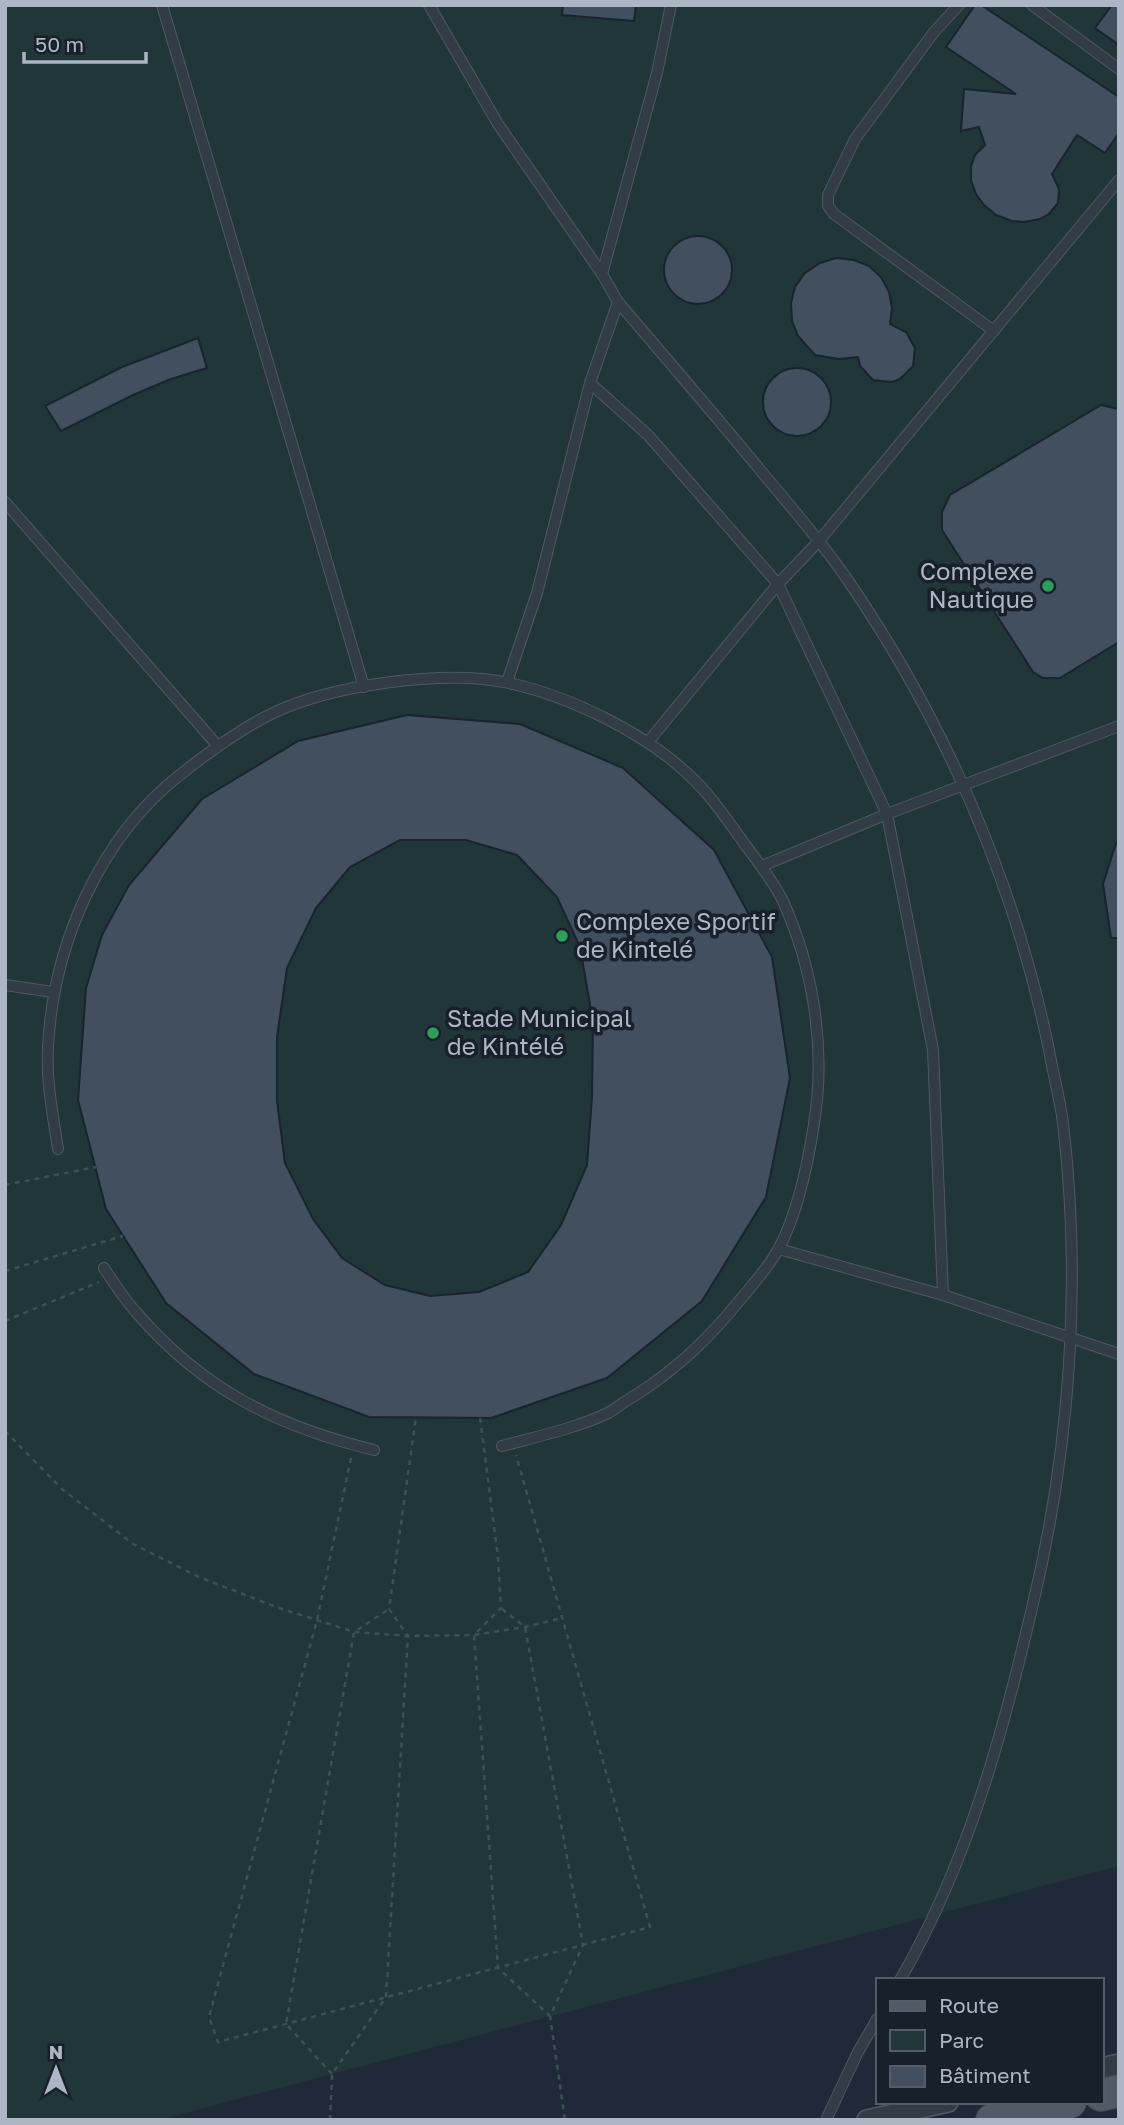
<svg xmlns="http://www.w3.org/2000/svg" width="1124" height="2125" font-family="'Golos Text',sans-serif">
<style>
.green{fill:#203638}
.building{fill:#414f5f;stroke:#1a232e;stroke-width:2;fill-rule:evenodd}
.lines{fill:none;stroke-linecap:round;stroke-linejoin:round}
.service-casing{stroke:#4f5965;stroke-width:12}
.minor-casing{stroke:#4f5965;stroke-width:22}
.primary-casing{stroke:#3b4551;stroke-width:34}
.path{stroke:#3b5252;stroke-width:2.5;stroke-dasharray:5 5;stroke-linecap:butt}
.service{stroke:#323c47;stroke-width:10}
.minor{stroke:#323c47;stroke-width:19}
.primary{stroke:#505b68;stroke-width:32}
.leisure-dot{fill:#2e9e5b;stroke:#18212b;stroke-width:2.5}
.labels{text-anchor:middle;stroke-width:7;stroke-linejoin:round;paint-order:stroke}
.poi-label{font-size:24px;fill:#acb6c4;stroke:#18212b;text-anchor:start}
</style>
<rect width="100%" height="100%" fill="#1e2a37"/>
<!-- green -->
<path class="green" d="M5,5H1119V1866L159,2120H5Z"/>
<!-- building -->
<g class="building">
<path d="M563,5H636L634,21L562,15Z"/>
<path d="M975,5H981L1119,97V133L1105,153L1077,135L1052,174L1059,189L1058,203L1049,214L1040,219L1024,222L1012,221L996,215L984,205L976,194L971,180V166L975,155L985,145L979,127L961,131L964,89L1016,94L946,47Z"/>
<path d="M1112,5H1119V45L1095,28Z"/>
<circle cx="698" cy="270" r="34"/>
<path d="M836,258L854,260L869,266L881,277L889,292L892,308L890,324L906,332L915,348L913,366L900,379L892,382L873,380L860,366L858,357L839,359L815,355L798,336L792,321L791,303L795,287L805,273L820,263Z"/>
<path d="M198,338L207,368L171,379L133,395L61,431L45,406L122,367Z"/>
<circle cx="797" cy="402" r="34"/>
<path d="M1101,405L1119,409V642L1060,678H1043L1033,672L942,530V512L950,495Z"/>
<path d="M407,715L520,724L623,768L714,850L772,957L790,1078L766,1197L702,1301L607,1378L491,1418L369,1417L254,1374L166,1303L106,1209L78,1100L86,988L102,935L129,885L202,799L298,741ZM400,840H466L517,855L557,897L580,947L593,1022L592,1097L587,1165L561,1225L528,1272L479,1292L430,1296L385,1285L342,1258L313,1219L285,1163L277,1101V1037L287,968L316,908L350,867Z"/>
<path d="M1116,843L1119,844V938H1111L1103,884Z"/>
</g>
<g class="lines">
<defs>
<g id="service">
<path d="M162,5L364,687"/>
<path d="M429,5L498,124L602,274L618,302C666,358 714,414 761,471C790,506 821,541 847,579C944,720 1015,883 1049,1050C1053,1074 1060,1099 1063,1123C1082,1284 1070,1450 1032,1608C1002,1737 967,1864 900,1980"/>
<path d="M959,5L934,32L855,139L828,195V206L834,214L994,331"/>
<path d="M1032,5L1119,69"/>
<path d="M602,274L657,73L671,5"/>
<path d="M590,383L648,435L778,584L887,814L933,1050L943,1295"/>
<path d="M5,502L217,745"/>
<path d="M507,682L537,593L590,383L618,302"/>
<path d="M648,742L778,584L818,542L1119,180"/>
<path d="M762,866L887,814L1119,726"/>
<path d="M5,985L53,992"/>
<path d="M58,1149C53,1116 46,1081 48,1048C53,945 99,838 181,774C210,751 240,729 273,713C332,685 445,669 509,683C569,696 643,732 688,774C711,795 728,821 746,846C759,863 772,880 782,899C814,969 826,1049 814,1124C808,1163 797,1214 779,1248C769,1267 753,1284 740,1300C709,1338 680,1366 639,1393C628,1399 618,1407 608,1413C577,1428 535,1437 502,1446"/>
<path d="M779,1249L943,1295L1119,1354"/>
<path d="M104,1268C114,1283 124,1299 136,1312C202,1389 276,1426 374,1450"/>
<path d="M826,2120L857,2054L877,2019"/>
</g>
<g id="minor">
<path d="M1101,2068L1119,2064"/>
<path d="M867,2120L948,2102"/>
</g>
<g id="primary">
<path d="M1101,2095L1119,2091"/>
<path d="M992,2120L1070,2102"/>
</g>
</defs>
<!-- service casing -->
<use href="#service" class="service-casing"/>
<!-- minor casing -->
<use href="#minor" class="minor-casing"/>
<!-- primary casing -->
<use href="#primary" class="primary-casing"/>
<!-- path -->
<g class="path">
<path d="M5,1185L96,1167"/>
<path d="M5,1271L123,1236"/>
<path d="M5,1321L99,1282"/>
<path d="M480,1418L498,1557L501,1608L474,1635L498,1968L550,2016"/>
<path d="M5,1431L62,1489L133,1544L199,1577L279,1608L354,1632L408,1636L474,1635L525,1627L562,1618"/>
<path d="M351,1458L317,1620L209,2017L218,2042L650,1927L516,1455"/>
<path d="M502,1609L525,1627L583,1945L550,2016L565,2120"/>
<path d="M332,2074L286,2024L354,1632L389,1609"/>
<path d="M330,2120L332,2074L386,1997L408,1636L389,1609L416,1417"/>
</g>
<!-- service -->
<use href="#service" class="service"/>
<!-- minor -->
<use href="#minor" class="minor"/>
<!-- primary -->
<use href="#primary" class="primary"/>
</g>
<!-- markers -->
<g class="leisure-dot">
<circle cx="1048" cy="586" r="7"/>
<circle cx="562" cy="936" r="7"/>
<circle cx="433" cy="1033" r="7"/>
</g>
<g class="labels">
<!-- poi labels -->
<g class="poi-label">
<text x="1034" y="580" text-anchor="end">Complexe<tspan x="1034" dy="28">Nautique</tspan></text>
<text x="576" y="930">Complexe Sportif<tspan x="576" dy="28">de Kintelé</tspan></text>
<text x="447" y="1027">Stade Municipal<tspan x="447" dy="28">de Kintélé</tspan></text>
</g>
</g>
<!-- border -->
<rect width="1124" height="2125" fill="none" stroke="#acb6c4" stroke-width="14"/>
<!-- legend -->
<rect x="876" y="1978" width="228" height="126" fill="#18212b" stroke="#535d68" stroke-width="2"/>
<rect x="890" y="2001" width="35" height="10" fill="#505b68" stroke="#535d68" stroke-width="2"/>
<text x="939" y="2013" font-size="21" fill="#acb6c4">Route</text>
<rect x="890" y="2030" width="35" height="21" fill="#203638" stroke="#535d68" stroke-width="2"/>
<text x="939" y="2048" font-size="21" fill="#acb6c4">Parc</text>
<rect x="890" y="2066" width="35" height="21" fill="#414f5f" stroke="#535d68" stroke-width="2"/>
<text x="939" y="2083" font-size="21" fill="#acb6c4">Bâtiment</text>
<!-- north arrow -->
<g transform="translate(56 2069)" stroke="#18212b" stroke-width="5" paint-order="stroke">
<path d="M0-5L12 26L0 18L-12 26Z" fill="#acb6c4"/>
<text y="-10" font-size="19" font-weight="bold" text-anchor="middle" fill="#acb6c4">N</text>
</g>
<!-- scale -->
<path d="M24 52v10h122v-10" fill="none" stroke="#acb6c4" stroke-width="3.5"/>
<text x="35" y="52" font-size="21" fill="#acb6c4" stroke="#18212b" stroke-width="5" paint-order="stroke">50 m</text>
</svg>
